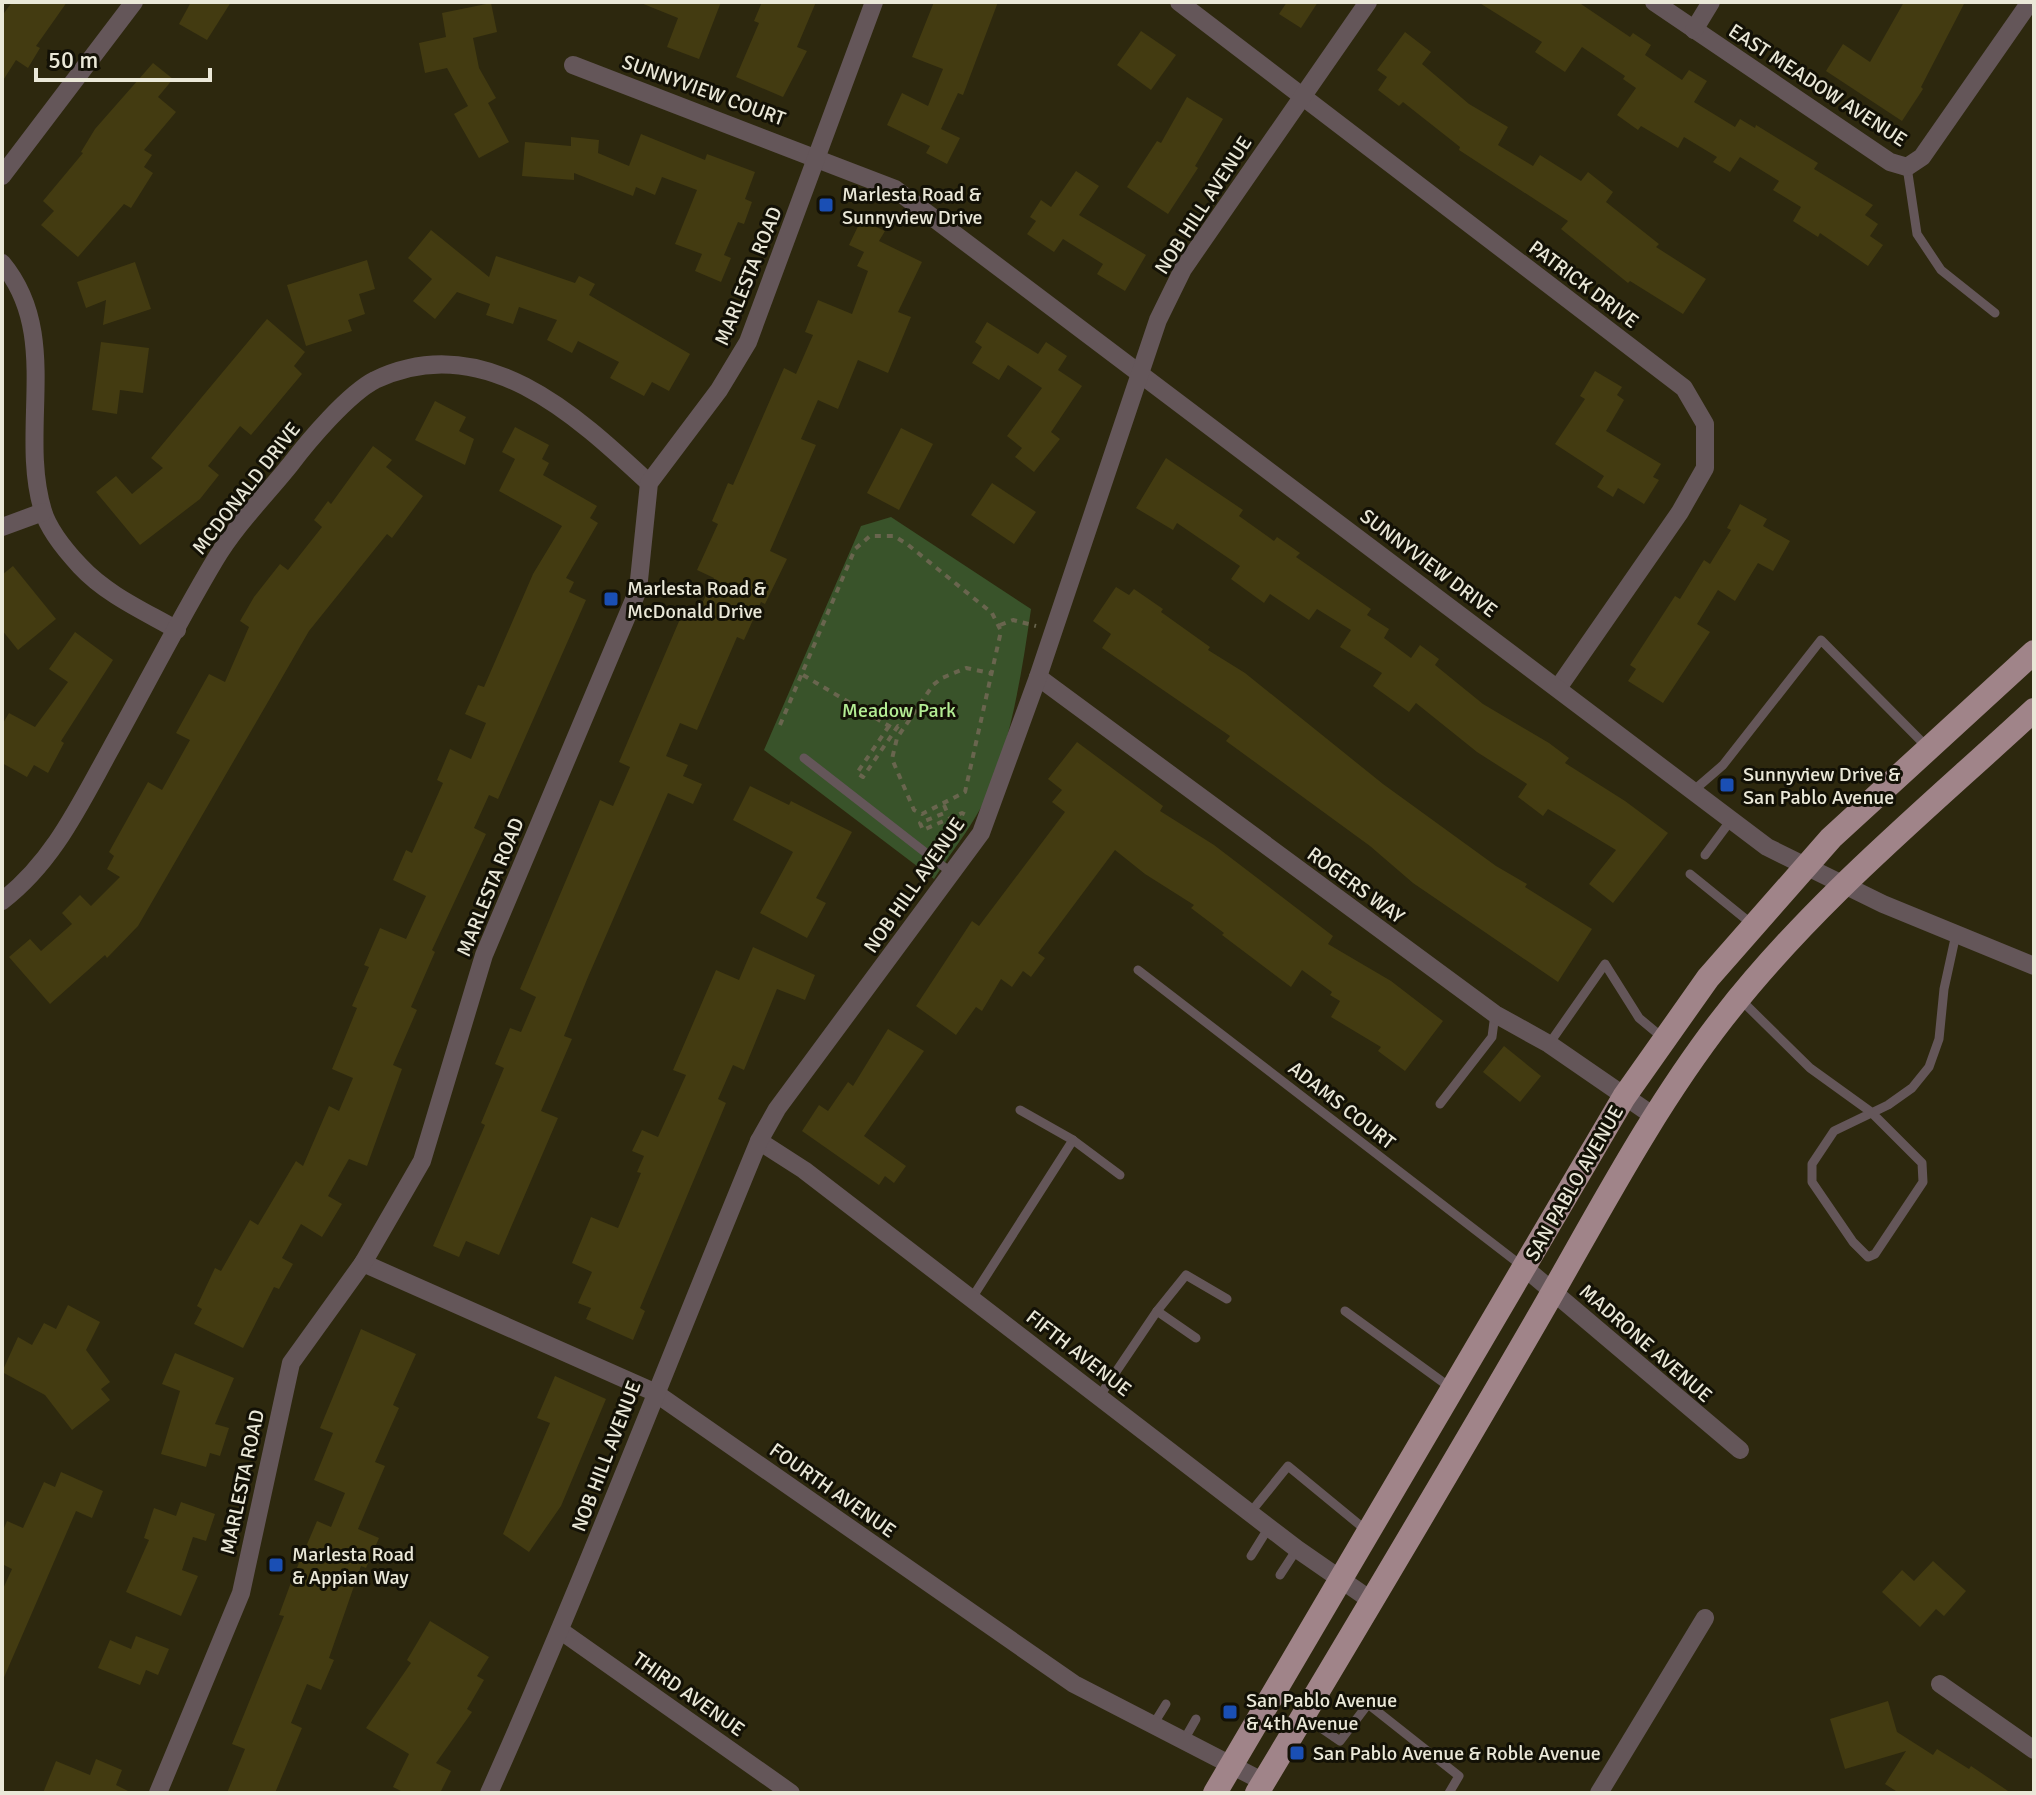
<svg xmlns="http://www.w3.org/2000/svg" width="2036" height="1795" font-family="Signika,sans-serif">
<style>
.green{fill:#39532a}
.building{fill:#433b11}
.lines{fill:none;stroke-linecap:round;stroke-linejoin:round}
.path{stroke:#69654e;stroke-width:4;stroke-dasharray:6 6;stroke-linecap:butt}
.lane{stroke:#645659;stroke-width:9}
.street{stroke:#645659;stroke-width:18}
.primary{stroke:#a08489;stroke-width:24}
.transit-dot{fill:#1a4fb4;stroke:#131106;stroke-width:3}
.labels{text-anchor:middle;stroke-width:6;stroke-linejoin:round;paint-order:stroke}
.street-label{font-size:20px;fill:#eae8d8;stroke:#131106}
.poi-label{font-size:20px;fill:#eae8d8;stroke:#131106;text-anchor:start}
.park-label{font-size:20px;fill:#b4ed94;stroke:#131106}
</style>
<rect width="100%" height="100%" fill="#2d280e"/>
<!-- green -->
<path class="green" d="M891,517L1031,609C1023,666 1013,729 992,784C979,818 954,848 934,879L764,750L861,526Z"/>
<!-- building -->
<g class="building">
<path d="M12,2H67L36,46L40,48L28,68L16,60L2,82V16Z"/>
<path d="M191,2H231L207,40L179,24Z"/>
<path d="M721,2L699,59L667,47L678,18L641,3Z"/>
<path d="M762,2H816L797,47L807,51L783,97L736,77L759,23L754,21Z"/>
<path d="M934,2H998L963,95L958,93L941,129L960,138L947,164L926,153L930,146L887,125L902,93L928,106L943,69L912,57Z"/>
<path d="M1287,2H1318L1301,28L1279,14Z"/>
<path d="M1478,2H1578L1630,37L1633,33L1651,45L1645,55L1682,80L1689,70L1707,81L1694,102L1735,127L1740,119L1755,128L1756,125L1818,163L1814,169L1873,205L1865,215L1878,224L1870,236L1883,245L1868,266L1820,233L1818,237L1793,221L1801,207L1773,190L1779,181L1740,157L1730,172L1713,162L1717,157L1684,137L1678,148L1641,126L1638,130L1617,115L1636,88L1623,79L1625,76L1582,47L1565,72L1535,52L1542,42Z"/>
<path d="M1904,2H1965L1921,87L1923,89L1902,121L1826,71L1843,44L1870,62Z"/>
<path d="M491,3L497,32L473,38L479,68L496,98L488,103L509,142L479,158L454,114L468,106L447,68L425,73L419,43L446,37L442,13Z"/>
<path d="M1141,31L1176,55L1151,90L1117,65Z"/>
<path d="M1405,32L1431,52L1422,64L1469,104L1508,127L1498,145L1533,166L1540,155L1581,181L1588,172L1613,192L1606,202L1659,244L1656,247L1706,279L1683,314L1630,281L1628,283L1561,229L1568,221L1459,150L1460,147L1403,102L1399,106L1378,90L1387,77L1377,70Z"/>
<path d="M153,63L173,79L158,97L176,112L144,150L152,155L144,167L153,173L131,208L124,204L78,257L41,225L54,211L43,201L83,153L81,152L95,129Z"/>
<path d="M1187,97L1223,119L1195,166L1198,168L1168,214L1127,187L1157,141L1161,143Z"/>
<path d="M641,134L705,160L707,154L755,172L745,199L752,202L744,224L738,222L724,255L731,258L721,282L695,271L702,254L675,244L697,190L662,177L655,195L636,187L633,196L574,173V180L522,176L525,142L571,146V137L599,140L598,153L629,166Z"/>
<path d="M1076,171L1099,186L1079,215L1146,255L1125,291L1097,274L1103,264L1063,239L1054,252L1027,234L1036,221L1030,217L1041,200L1051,207Z"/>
<path d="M861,220L885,231L879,241L922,262L898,312L911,317L888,373L858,360L838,409L818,400L801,439L816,445L770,551L787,559L765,604L761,602L744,640L737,637L697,730L680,723L666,756L688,765L683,776L702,784L693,804L668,793L588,977L564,1036L572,1039L541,1111L558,1118L499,1255L466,1241L459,1257L433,1246L485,1125L481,1123L504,1068L495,1064L510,1028L521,1032L536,997L520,989L600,800L613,806L630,767L619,762L683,612L696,617L714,578L697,570L718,524L712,521L728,483L733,485L784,368L796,374L813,335L805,332L818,300L852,314L868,271L857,266L864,252L849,245Z"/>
<path d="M431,230L489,277L496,256L575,283L579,276L595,284L589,295L690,354L669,391L652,382L644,396L610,378L619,362L578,341L572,353L547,340L557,320L519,307L513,324L486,315L490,304L457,292L435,319L413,301L432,279L408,258Z"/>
<path d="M367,260L375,289L359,294L365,314L348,320L352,331L306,346L287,285Z"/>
<path d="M135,262L151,309L103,325L106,300L86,308L77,282Z"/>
<path d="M267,319L305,352L294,366L302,374L251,435L240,426L208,466L219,475L200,499L140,545L96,492L116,476L132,494L163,468L151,458Z"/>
<path d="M987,322L1038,354L1046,342L1067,356L1058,370L1082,386L1051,432L1060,439L1034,472L1015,457L1022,448L1007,436L1042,388L1008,365L999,380L972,363L982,347L975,342Z"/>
<path d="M101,342L149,348L143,393L120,390L117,414L92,410Z"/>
<path d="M1595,371L1622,387L1617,395L1624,400L1606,431L1661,464L1653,477L1659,480L1644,504L1618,488L1613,497L1597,487L1604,476L1555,444L1585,399L1580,396Z"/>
<path d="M435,401L466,417L459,431L474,439L465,465L415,440Z"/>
<path d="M515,427L549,445L542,459L549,463L543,475L597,506L590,518L598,523L566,578L574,582L569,592L586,600L498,799L489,795L474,828L486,834L432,950L435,952L411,1007L417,1010L393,1065L402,1069L367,1166L349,1159L328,1196L342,1204L322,1237L301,1224L282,1258L293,1264L279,1289L274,1287L243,1348L194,1324L202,1309L197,1306L215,1268L221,1271L250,1220L258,1225L296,1161L303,1166L329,1106L339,1111L353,1078L332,1069L357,1008L352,1006L369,967L364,965L380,928L406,939L426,896L393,880L406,850L412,853L443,783L437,780L450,749L471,759L486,723L465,714L478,685L484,687L533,574L562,526L499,491L515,459L502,452Z"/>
<path d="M901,428L933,444L899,510L867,493Z"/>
<path d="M373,446L392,460L386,467L423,496L392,538L387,534L309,631L138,926L107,958L105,955L50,1004L9,957L30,939L41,951L72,924L62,913L80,895L91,906L120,877L107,869L114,856L109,852L148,782L162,790L190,740L176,733L209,674L225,682L249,627L240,621L254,597L280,564L288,570L322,527L314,520L328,501L331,504Z"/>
<path d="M1166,458L1243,510L1239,516L1274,541L1277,537L1300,553L1296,557L1371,609L1367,615L1389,629L1384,638L1411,658L1420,645L1439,659L1435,665L1483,704L1549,743L1569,758L1565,763L1625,801L1668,833L1613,903L1589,884L1616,850L1548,809L1543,816L1518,797L1527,784L1477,752L1416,703L1409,712L1373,686L1382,673L1340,647L1351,630L1317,609L1309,620L1270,594L1264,603L1231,579L1240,566L1177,523L1173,530L1136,508Z"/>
<path d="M992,483L1036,512L1014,544L971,515Z"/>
<path d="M1740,504L1767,519L1763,526L1790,541L1773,571L1758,563L1735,601L1718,590L1697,624L1710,632L1663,703L1628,681L1636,669L1630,665L1675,596L1680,599L1704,560L1710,564L1731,530L1727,528Z"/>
<path d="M13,566L56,619L18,650L2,630V575Z"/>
<path d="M1116,587L1129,595L1134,589L1163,609L1161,612L1210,647L1208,650L1245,673L1383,784L1496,866L1527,884L1525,887L1592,929L1558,982L1413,883L1370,846L1226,741L1230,736L1102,648L1111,634L1093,621Z"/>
<path d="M75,632L113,660L61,741L64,743L48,773L34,765L27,777L2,763V725L9,713L35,727L68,682L49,669Z"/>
<path d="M1077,742L1163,806L1160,811L1214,845L1333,936L1328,944L1391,981L1443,1021L1405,1071L1378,1051L1381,1047L1331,1017L1340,1001L1330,995L1332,992L1302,970L1291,987L1222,935L1224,933L1191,908L1194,905L1145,874L1115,850L1038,953L1045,958L1031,977L1023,971L1012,987L1001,979L982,1011L976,1007L956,1035L916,1006L972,921L979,926L1065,812L1052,802L1062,790L1048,779Z"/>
<path d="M750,786L789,805L791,801L852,832L816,898L826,903L807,938L760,913L793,852L733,820Z"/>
<path d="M753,947L815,975L805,1000L777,989L744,1070L733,1065L718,1099L726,1103L640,1308L645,1311L633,1340L586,1319L591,1308L578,1303L592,1272L572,1263L591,1217L618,1228L641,1173L637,1172L644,1156L632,1151L642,1130L658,1137L686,1075L673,1070L716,970L739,980Z"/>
<path d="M888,1029L924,1051L864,1136L906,1166L894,1183L885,1176L879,1185L802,1131L819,1105L828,1111L848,1082L853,1086Z"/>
<path d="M1504,1046L1541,1076L1520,1102L1483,1072Z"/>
<path d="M68,1305L100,1322L86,1350L110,1382L101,1389L110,1400L72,1430L45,1395L2,1372L18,1337L32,1345L44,1323L56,1329Z"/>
<path d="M361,1329L416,1354L393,1405L399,1408L375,1462L385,1466L358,1529L379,1538L366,1568L361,1566L329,1658L334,1660L321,1690L307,1684L291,1723L302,1728L275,1793H227L245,1749L232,1744L284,1616L279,1615L293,1577L317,1521L331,1527L345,1493L314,1480L333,1433L320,1428Z"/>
<path d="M175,1353L234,1378L215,1424L229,1428L220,1456L210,1453L206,1467L161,1454L180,1391L162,1384Z"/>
<path d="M555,1376L606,1399L561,1506L529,1552L503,1534L550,1423L537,1418Z"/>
<path d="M61,1472L103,1491L92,1518L76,1511L2,1682V1591L12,1569L2,1564V1533L7,1521L23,1528L44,1482L55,1487Z"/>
<path d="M181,1502L215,1514L206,1541L193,1537L182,1570L198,1576L181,1616L126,1592L149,1540L144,1538L154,1508L176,1516Z"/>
<path d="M1933,1561L1966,1591L1944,1616L1936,1609L1920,1627L1882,1592L1902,1570L1914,1581Z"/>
<path d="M430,1621L489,1657L477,1676L484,1680L467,1709L472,1712L436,1763L451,1771L440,1793H405L393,1787L409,1754L366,1728L411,1663L407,1660Z"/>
<path d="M136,1636L169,1649L158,1675L146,1670L140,1685L98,1668L110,1640L131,1649Z"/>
<path d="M1888,1701L1897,1732L1933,1755L1937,1749L1969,1769L1971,1766L2011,1793H1899L1885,1784L1906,1751L1845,1769L1830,1719Z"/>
<path d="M96,1759L122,1770L116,1785L132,1793H43L56,1761L90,1775Z"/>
</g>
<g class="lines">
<!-- path -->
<g class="path">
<path d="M1000,625L1013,620L1036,626"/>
<path d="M803,675L889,726L897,713L909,721"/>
<path d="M780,725L855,549L870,536H894L907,544L992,613L1001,631L965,792L922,814L914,810L892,759L897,738L933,685L942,678L966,668L990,673"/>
<path d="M889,726L857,773L863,777L898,726L903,729"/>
<path d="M944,805L947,812L920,823L923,830L962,813L968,816"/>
</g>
<!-- lane -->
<g class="lane">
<path d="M1907,167L1917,234L1941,270L1995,313"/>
<path d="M804,758L953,874"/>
<path d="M1693,791L1723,765L1821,640L1927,747"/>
<path d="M1705,855L1731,820"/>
<path d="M1690,874L1753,925"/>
<path d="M1138,970L1522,1266"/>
<path d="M1739,998L1810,1068L1871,1112L1922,1163L1923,1182L1875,1254L1868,1257L1853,1242L1812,1182V1164L1834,1131L1888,1105L1912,1088L1929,1067L1939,1039L1944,989L1956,934"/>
<path d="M1549,1044L1605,964L1639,1018L1663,1038"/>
<path d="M1440,1104L1492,1037L1495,1014"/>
<path d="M1020,1110L1073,1140"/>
<path d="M972,1298L1073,1140L1120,1175"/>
<path d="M1157,1311L1186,1275L1227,1299"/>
<path d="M1345,1311L1451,1388"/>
<path d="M1099,1397L1157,1311L1196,1338"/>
<path d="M1250,1513L1288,1466L1367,1531"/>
<path d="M1251,1556L1269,1527"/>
<path d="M1280,1575L1297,1549"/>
<path d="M1305,1717L1340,1741L1368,1704L1459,1776L1449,1793"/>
<path d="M1153,1725L1166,1704"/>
<path d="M1184,1740L1196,1719"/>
</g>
<!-- street -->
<g class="street">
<path d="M1179,2L1684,388L1705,424V468L1680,512L1558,688"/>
<path d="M1654,2L1890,162L1907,167L1922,157L2030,2"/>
<path d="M1694,30L1711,2"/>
<path d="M573,65L895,189L1767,847L1883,904L2034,966"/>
<path d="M2,176L134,2"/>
<path d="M2,263C62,335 18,429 43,511C49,531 66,551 80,566C107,595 144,611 177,630"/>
<path d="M2,527L43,512"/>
<path d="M1038,677L1495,1014L1549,1044L1655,1117"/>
<path d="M2,901C53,862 79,806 110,750C145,687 178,622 215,560C235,526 265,496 290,465C309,440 348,394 375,380C483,328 576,415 649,483"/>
<path d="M759,1141L804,1170L1297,1549L1372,1601"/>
<path d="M363,1263L654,1392L1074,1684L1264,1782"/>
<path d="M1525,1268L1740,1450"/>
<path d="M561,1631L791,1793"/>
<path d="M1940,1684L2034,1750"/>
<path d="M158,1793L241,1593L291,1363L363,1263L422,1161L484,955L638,590L649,483L719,390L748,342L874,2"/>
<path d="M489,1793C585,1578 669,1358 759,1141L777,1109L981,833L1038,677L1158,320L1183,269L1368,2"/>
<path d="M1599,1793L1705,1618"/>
</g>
<!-- primary -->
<g class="primary">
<path d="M1215,1793L1624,1097L1708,978L1831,838L2034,652"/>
<path d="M1257,1793C1353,1633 1449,1472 1542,1311C1599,1212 1653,1108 1723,1018C1813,902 1927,809 2034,710"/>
</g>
</g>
<!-- markers -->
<g class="transit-dot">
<rect x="818" y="197" width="16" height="16" rx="4"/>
<rect x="603" y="591" width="16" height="16" rx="4"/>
<rect x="1719" y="777" width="16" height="16" rx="4"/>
<rect x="268" y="1557" width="16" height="16" rx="4"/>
<rect x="1222" y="1704" width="16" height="16" rx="4"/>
<rect x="1289" y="1745" width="16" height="16" rx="4"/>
</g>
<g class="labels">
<!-- street labels -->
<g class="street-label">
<text transform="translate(1818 85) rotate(33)" y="7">EAST MEADOW AVENUE</text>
<text transform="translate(704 90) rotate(20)" y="7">SUNNYVIEW COURT</text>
<text transform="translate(1203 205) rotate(-57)" y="7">NOB HILL AVENUE</text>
<text transform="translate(748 276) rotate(-68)" y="7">MARLESTA ROAD</text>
<text transform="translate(1584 284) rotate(37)" y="7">PATRICK DRIVE</text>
<text transform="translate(246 488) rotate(-52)" y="7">MCDONALD DRIVE</text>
<text transform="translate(1429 563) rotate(37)" y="7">SUNNYVIEW DRIVE</text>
<text transform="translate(914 885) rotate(-55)" y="7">NOB HILL AVENUE</text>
<text transform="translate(1356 885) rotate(36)" y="7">ROGERS WAY</text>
<text transform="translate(490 887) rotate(-68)" y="7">MARLESTA ROAD</text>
<text transform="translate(1342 1105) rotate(38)" y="7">ADAMS COURT</text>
<text transform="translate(1574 1183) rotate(-60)" y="7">SAN PABLO AVENUE</text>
<text transform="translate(1646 1343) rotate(41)" y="7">MADRONE AVENUE</text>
<text transform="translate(1079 1353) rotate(38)" y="7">FIFTH AVENUE</text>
<text transform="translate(606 1456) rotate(-69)" y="7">NOB HILL AVENUE</text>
<text transform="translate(242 1482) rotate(-78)" y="7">MARLESTA ROAD</text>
<text transform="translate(833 1490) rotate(35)" y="7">FOURTH AVENUE</text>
<text transform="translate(689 1694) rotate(35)" y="7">THIRD AVENUE</text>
</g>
<!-- poi labels -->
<g class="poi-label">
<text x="842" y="201">Marlesta Road &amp;<tspan x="842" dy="23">Sunnyview Drive</tspan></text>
<text x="627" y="595">Marlesta Road &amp;<tspan x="627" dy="23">McDonald Drive</tspan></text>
<text x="1743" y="781">Sunnyview Drive &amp;<tspan x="1743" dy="23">San Pablo Avenue</tspan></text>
<text x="292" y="1561">Marlesta Road<tspan x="292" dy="23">&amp; Appian Way</tspan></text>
<text x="1246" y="1707">San Pablo Avenue<tspan x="1246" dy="23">&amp; 4th Avenue</tspan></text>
<text x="1313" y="1760">San Pablo Avenue &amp; Roble Avenue</text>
</g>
<!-- park labels -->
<g class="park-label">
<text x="899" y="717">Meadow Park</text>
</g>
</g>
<!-- border -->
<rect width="2036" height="1795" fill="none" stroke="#eae8d8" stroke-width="8"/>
<!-- scale -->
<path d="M36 68v12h174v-12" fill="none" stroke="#eae8d8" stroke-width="4"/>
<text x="48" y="68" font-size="24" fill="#eae8d8" stroke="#131106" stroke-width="6" paint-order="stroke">50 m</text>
</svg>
